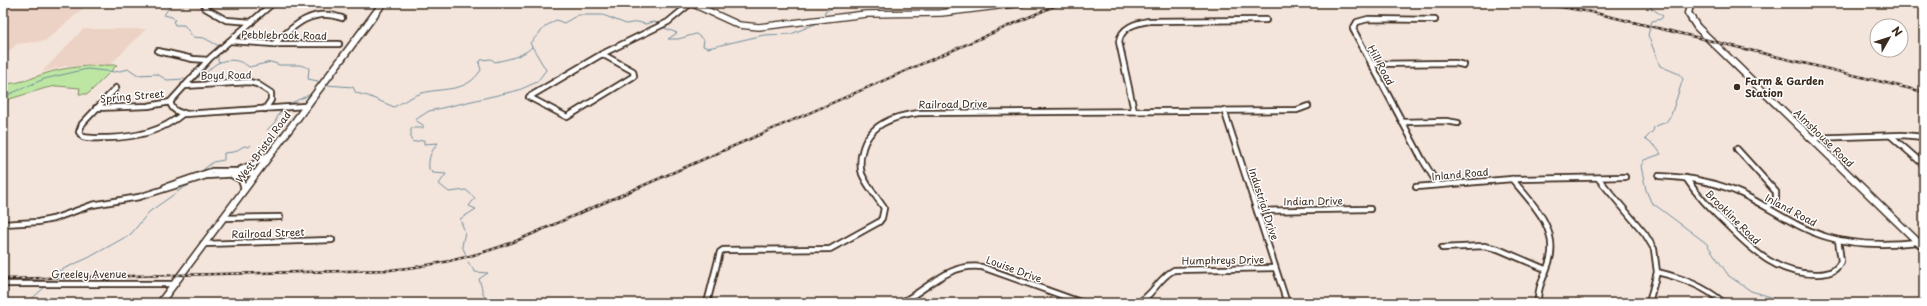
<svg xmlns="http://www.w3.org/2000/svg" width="1927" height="306" font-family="'Playpen Sans',sans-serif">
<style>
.built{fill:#ecd2c4}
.green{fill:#bde6a2;stroke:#7c8860}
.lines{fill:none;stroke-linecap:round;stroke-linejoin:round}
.stream{stroke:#6f8e9d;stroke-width:1}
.minor-casing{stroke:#3b2a1e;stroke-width:8}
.tertiary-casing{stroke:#3b2a1e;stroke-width:8}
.secondary-casing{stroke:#3b2a1e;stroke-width:9}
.minor{stroke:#fff;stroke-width:4.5}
.tertiary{stroke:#fff;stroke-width:5.5}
.secondary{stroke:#fff;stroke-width:6}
.rail-casing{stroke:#3b2a1e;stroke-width:2.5}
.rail{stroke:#fff;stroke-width:1;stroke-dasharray:3;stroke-linecap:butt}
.poi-dot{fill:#3b2a1e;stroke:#fff;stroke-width:1.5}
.labels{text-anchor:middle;stroke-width:3;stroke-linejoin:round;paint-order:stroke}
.street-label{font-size:10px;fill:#3b2a1e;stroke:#fff}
.poi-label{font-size:10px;font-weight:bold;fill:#3b2a1e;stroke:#fff;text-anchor:start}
</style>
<rect width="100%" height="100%" fill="#f4e5dc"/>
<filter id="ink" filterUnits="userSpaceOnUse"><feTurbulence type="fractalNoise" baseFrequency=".025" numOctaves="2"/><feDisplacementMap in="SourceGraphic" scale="8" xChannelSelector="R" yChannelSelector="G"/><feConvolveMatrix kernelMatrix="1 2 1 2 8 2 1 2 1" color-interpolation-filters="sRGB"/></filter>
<g filter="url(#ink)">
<!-- built -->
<g class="built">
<path d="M37,3H90L45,41L17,44L3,57V8L5,7L34,6Z"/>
<path d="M83,29H146L110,65L65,66L42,72Z"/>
</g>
<!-- green -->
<path class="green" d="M117,65L88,94H79L80,88L57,86L46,88L3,101V84C26,83 34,76 54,71C75,66 96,65 117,65Z"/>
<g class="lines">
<!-- stream -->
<g class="stream">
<path d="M172,3L164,15L172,17L175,20L173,21L175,25H184L193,37L204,38L219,46"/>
<path d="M1644,3L1663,16L1661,19L1652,21L1648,35L1660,66L1679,74L1683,79L1671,115L1666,122L1654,127L1653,131L1645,139L1656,147L1661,154L1644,160L1641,166L1646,190L1651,202L1706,243L1729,276L1751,291L1771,297L1780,303"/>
<path d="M824,17L825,11L847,3"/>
<path d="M662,27L677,33L668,39H678L696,34L704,40L703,46L708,48L764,35L791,34L820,22"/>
<path d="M218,56V61L220,62"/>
<path d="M195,78C205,77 208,69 216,64C226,58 240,59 249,67L271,62L280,65H300L309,68L308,79L318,81V85"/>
<path d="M326,85L353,87L356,93L368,96L394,107C403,102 412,96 422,93C446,87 466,93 481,70L479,63L481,60L491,59L495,62C508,59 522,57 532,47"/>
<path d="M3,97L44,79L87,69L115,72L129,69L138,75L157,74L167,80L184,79"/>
<path d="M289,104L311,94L317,87"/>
<path d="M267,130L275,122L280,112"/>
<path d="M203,170L213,162L224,160V153L234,152L244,146L249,147L251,145"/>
<path d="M467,257L462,246L465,232L460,219L476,209L469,206L475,198L466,190L449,192L439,184L446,174L433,173L429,169C428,157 431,152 438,143L424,144V140L413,142L411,140V128H423V125L415,120L429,111L519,90L537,82L546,70L530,43L546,26L556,20L564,23L578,15H603L626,24L638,22L645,24L653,22L659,23"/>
<path d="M468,262L475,272L488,273L479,279L484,296L491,303"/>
<path d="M54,273L88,258L131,234L149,212L183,188L194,183"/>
<path d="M27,303L45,287"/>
</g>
<defs>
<g id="minor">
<path d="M204,3L205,8L226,20L252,22"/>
<path d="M273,3L210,58L170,102C172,110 177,112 185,114L305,106"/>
<path d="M948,3L951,12"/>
<path d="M953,3L956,11"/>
<path d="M3,6L6,3"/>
<path d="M1435,20L1368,19L1357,22L1353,29L1422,159L1438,185"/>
<path d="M230,41L274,44H339"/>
<path d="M274,44C294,25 313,7 342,18"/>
<path d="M158,51L193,59L208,60"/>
<path d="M602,54L633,71L634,76L567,117L529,97Z"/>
<path d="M602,54L668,22L691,3"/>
<path d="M1371,64L1455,63L1464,65"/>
<path d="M184,86L249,82L257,84L271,93V100L265,109"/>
<path d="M116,88L82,124L79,132L83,137C91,139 100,138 108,138C137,137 161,132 184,113"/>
<path d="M96,108L148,106L171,102"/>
<path d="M1224,110L1287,303"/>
<path d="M1134,111L1119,42C1121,27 1136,23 1149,21L1266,20"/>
<path d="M1402,122L1446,121L1458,123"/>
<path d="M1924,125V134"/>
<path d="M1891,136L1924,165"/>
<path d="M1810,138L1902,135L1924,137"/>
<path d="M1737,149L1776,192V199L1767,207"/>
<path d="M241,169L254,164L268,155"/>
<path d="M233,176L241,180L244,189"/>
<path d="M1659,176C1688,177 1716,182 1742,194C1771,208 1796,228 1827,237C1856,246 1888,245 1918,242"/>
<path d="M1598,178L1645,234L1654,249L1657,272L1649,303"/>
<path d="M1686,178C1698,197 1713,211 1729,227C1754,252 1779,275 1818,274C1828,274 1837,271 1841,261L1838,240"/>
<path d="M1512,179C1530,201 1558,227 1550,259C1546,275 1537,286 1538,303"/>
<path d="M165,187L212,171H250"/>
<path d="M1416,187L1512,179L1625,177"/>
<path d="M1257,211L1370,209"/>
<path d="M223,218L280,217"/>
<path d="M3,224L38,222L53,219L92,205L139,197L206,176L256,173"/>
<path d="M203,244L332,240"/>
<path d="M1442,248L1484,246L1498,249L1545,269"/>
<path d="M1657,272C1682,278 1704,286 1724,303"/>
<path d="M3,284H174"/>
<path d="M707,303L720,252L723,250L830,249L879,222L882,218L884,208C877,197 867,186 862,174C860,168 860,158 862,152C868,124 894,116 919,113L1297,110L1308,106"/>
<path d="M900,303C929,289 947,263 982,267L1083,303"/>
<path d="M1137,303C1153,296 1158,278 1174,270L1275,268"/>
</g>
<path id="tertiary" d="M691,3L739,25L759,27L866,14L941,13L1023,3"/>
<g id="secondary">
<path d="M1691,3L1688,13L1697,27L1924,248"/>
<path d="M160,303L383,3"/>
</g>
</defs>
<!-- minor casing -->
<use href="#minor" class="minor-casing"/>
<!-- tertiary casing -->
<use href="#tertiary" class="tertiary-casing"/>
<!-- secondary casing -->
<use href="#secondary" class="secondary-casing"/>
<!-- minor -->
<use href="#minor" class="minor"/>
<!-- tertiary -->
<use href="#tertiary" class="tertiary"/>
<!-- secondary -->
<use href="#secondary" class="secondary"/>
<defs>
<g id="rail">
<path d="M1537,3L1591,12L1924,92"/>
<path d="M3,279L390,270C434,266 475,257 516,241L1061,3"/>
</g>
</defs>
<!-- rail casing -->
<use href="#rail" class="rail-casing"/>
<!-- rail -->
<use href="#rail" class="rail"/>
</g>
</g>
<!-- markers -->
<circle class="poi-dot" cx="1737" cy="87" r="4"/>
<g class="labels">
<!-- street labels -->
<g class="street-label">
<text transform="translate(284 35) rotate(1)" y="4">Pebblebrook Road</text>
<text transform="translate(1381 65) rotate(62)" y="4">Hill Road</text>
<text transform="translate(226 75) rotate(-1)" y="4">Boyd Road</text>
<text transform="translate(132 96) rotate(-5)" y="4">Spring Street</text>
<text transform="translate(953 104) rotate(-1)" y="4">Railroad Drive</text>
<text transform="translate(1824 138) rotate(44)" y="4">Almshouse Road</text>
<text transform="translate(263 147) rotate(-54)" y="4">West Bristol Road</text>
<text transform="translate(1460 174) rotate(-5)" y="4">Inland Road</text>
<text transform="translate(1313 201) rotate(-1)" y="4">Indian Drive</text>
<text transform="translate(1264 204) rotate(72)" y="4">Industrial Drive</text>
<text transform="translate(1791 210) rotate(28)" y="4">Inland Road</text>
<text transform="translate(1733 217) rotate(45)" y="4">Brookline Road</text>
<text transform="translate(268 233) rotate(-2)" y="4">Railroad Street</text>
<text transform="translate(1223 260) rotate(-1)" y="4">Humphreys Drive</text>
<text transform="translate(1014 269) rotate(20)" y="4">Louise Drive</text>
<text x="89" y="278">Greeley Avenue</text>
</g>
<!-- poi labels -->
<g class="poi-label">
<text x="1745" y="85">Farm &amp; Garden<tspan x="1745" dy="12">Station</tspan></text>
</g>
</g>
<!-- margin -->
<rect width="1927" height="306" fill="none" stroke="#fff" stroke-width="16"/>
<rect x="8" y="8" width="1911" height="290" fill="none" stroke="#3b2a1e" stroke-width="1.5" filter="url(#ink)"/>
<!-- north arrow -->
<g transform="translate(1889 38) rotate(51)"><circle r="19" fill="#ffffff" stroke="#b1aaa5"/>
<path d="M0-3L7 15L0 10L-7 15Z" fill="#3b2a1e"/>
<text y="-6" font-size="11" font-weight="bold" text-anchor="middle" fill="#3b2a1e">N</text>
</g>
</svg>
